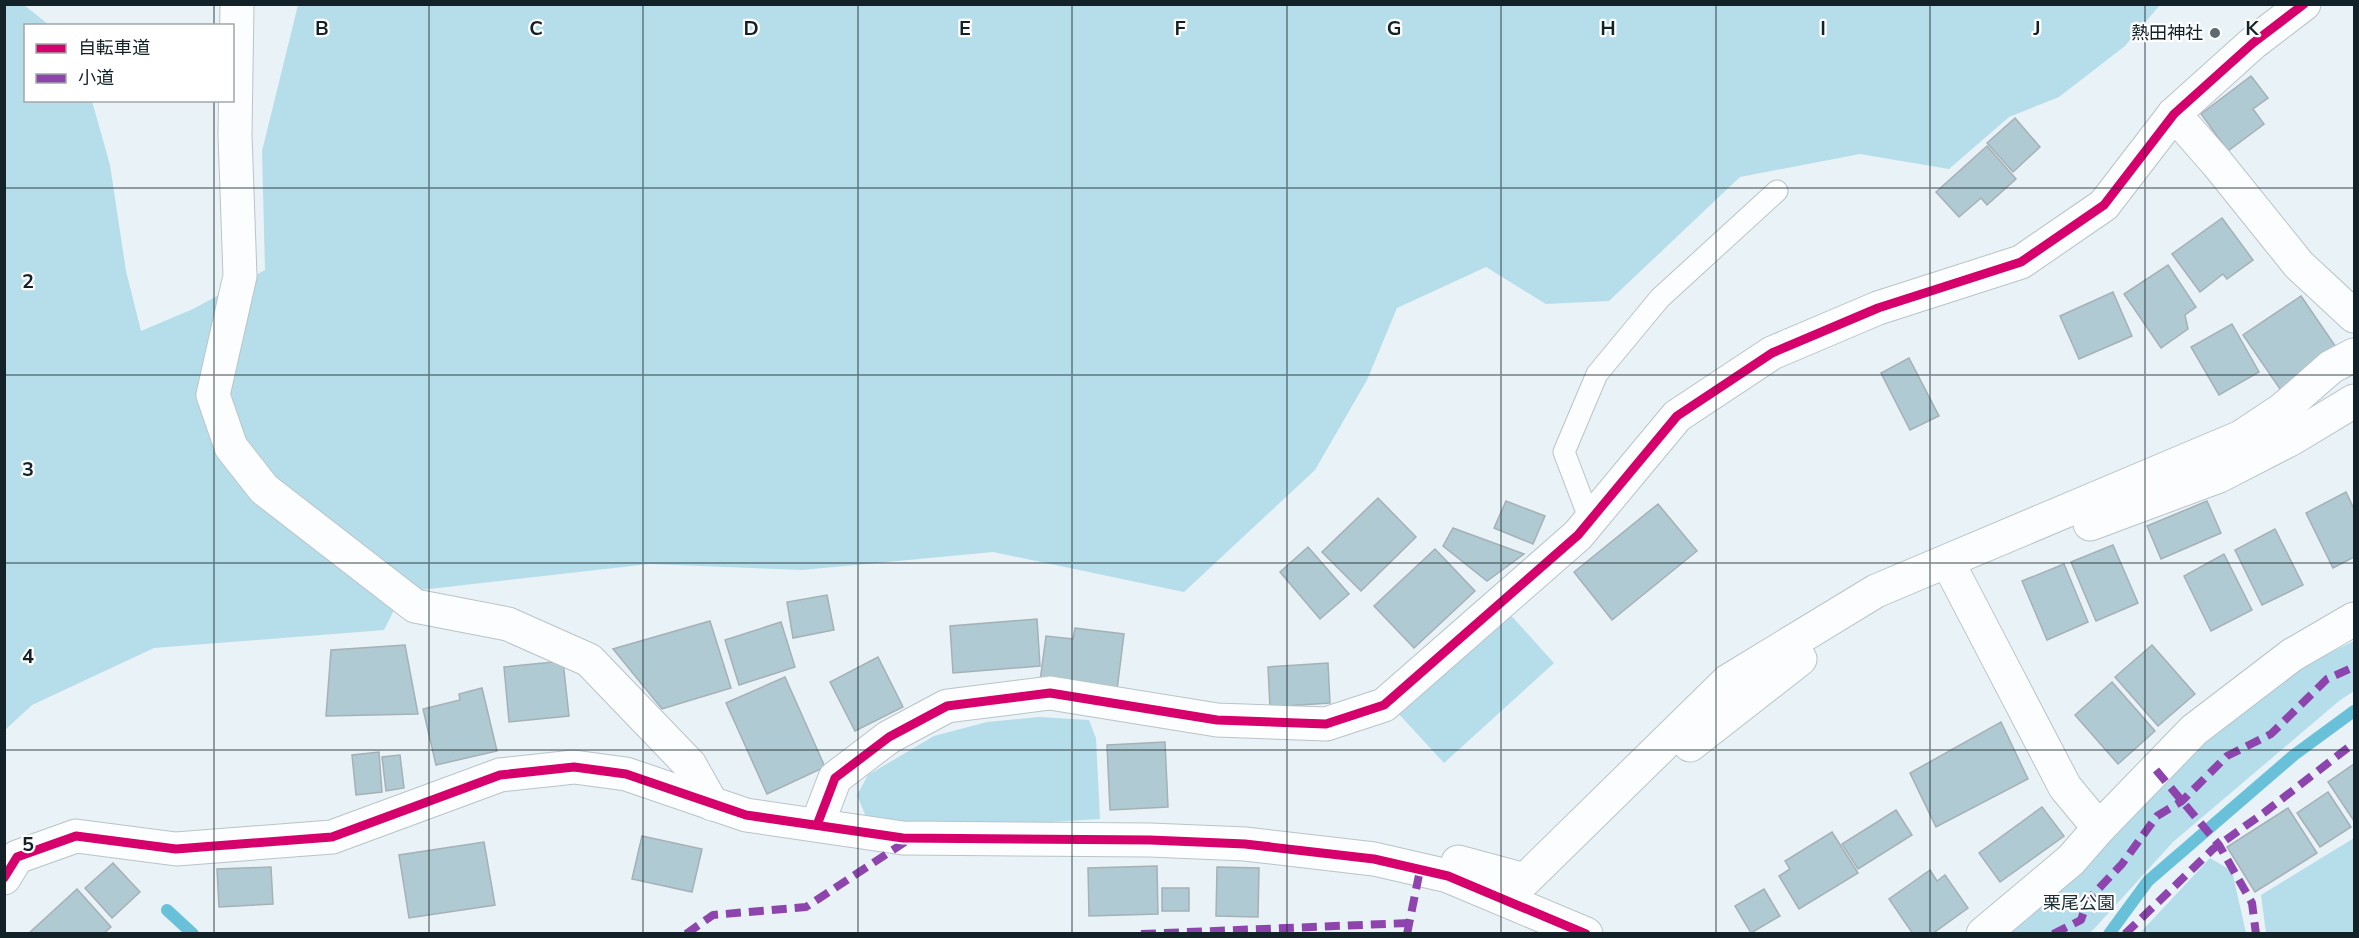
<svg xmlns="http://www.w3.org/2000/svg" width="2359" height="938" font-family="'Nunito Sans','Noto Sans JP',sans-serif">
<style>
.green{fill:#b6ddea}
.lines{fill:none;stroke-linecap:round;stroke-linejoin:round}
.stream{stroke:#69c0d9;stroke-width:12}
.building{fill:#afcad2;stroke:#a5b1b6;stroke-width:1.5}
.service-casing{stroke:#b9c4c8;stroke-width:23}
.minor-casing{stroke:#b9c4c8;stroke-width:35}
.service{stroke:#fcfdfe;stroke-width:21}
.minor{stroke:#fcfdfe;stroke-width:33}
.quiet{stroke:#8e44ad;stroke-width:8;stroke-dasharray:15 8;stroke-linecap:butt}
.cycleway-casing{stroke:#fff;stroke-width:13}
.cycleway{stroke:#d6006c;stroke-width:9}
.grid{fill:none;stroke:#122228;stroke-width:1.5;stroke-opacity:0.55}
.poi-dot{fill:#5d6b70;stroke:#fff;stroke-width:2}
.labels{text-anchor:middle;stroke-width:4.5;stroke-linejoin:round;paint-order:stroke}
.poi-label{font-size:18px;fill:#122228;stroke:#fff;text-anchor:end}
.park-label{font-size:18px;fill:#182c33;stroke:#fff}
.grid-label{font-size:20px;text-anchor:middle;font-weight:bold;fill:#122228;stroke:#fff;stroke-width:4.5;stroke-linejoin:round;paint-order:stroke}
</style>
<rect width="100%" height="100%" fill="#e9f2f6"/>
<!-- green -->
<g class="green">
<path d="M5,5H24L49,25L26,26V100L92,101L110,165L126,271L141,331L193,309L265,270L262,151L298,5H2160L2125,46L2059,97L2009,117L1949,169L1860,154L1740,177L1609,301L1546,304L1486,267L1397,308L1367,380L1315,470L1184,592L993,552L802,570L649,564L403,592L384,630L154,648L32,705L5,730Z"/>
<path d="M1507,611L1554,663L1444,763L1397,712Z"/>
<path d="M2354,641V691L2339,701L2173,842L2093,930L2088,934H1992L2186,759L2299,668Z"/>
<path d="M1039,717L1089,720L1096,738L1100,819L929,829L866,817L857,795L868,775L934,736L987,722Z"/>
<path d="M2354,838V933H2266L2261,895Z"/>
<path d="M2210,858L2232,871L2246,933H2140Z"/>
</g>
<g class="lines">
<!-- stream -->
<g class="stream">
<path d="M167,910L193,934"/>
<path d="M2109,934L2148,881L2294,755L2354,711"/>
</g>
</g>
<!-- building -->
<g class="building">
<path d="M2251,76L2268,98L2253,109L2264,124L2228,151L2201,114Z"/>
<path d="M2015,118L2040,147L2013,172L1987,143Z"/>
<path d="M1987,146L2016,179L1987,205L1981,198L1959,217L1936,192Z"/>
<path d="M2222,218L2253,260L2227,279L2223,274L2200,292L2172,254Z"/>
<path d="M2168,265L2196,307L2185,315L2188,329L2161,348L2124,294Z"/>
<path d="M2113,292L2132,336L2079,359L2060,316Z"/>
<path d="M2301,296L2338,350L2280,389L2243,335Z"/>
<path d="M2232,324L2259,372L2219,395L2191,347Z"/>
<path d="M1909,358L1939,416L1910,430L1881,373Z"/>
<path d="M2346,492L2354,509V557L2333,568L2306,513Z"/>
<path d="M1378,498L1416,537L1361,591L1322,552Z"/>
<path d="M1506,501L1545,516L1533,544L1494,528Z"/>
<path d="M2207,501L2221,533L2161,559L2147,526Z"/>
<path d="M1658,504L1697,551L1612,620L1574,572Z"/>
<path d="M1453,528L1524,554L1487,581L1443,546Z"/>
<path d="M2275,529L2303,585L2262,605L2235,550Z"/>
<path d="M2113,545L2138,603L2096,621L2071,562Z"/>
<path d="M1308,547L1349,594L1320,619L1280,572Z"/>
<path d="M1435,549L1475,591L1414,648L1374,606Z"/>
<path d="M2224,554L2252,610L2211,631L2184,576Z"/>
<path d="M2064,564L2088,622L2047,640L2022,581Z"/>
<path d="M827,595L834,630L793,638L787,602Z"/>
<path d="M1037,619L1040,666L953,673L950,626Z"/>
<path d="M710,621L731,688L662,709L613,649Z"/>
<path d="M781,622L795,667L739,685L725,640Z"/>
<path d="M1075,628L1124,634L1117,690L1040,681L1046,636L1073,639Z"/>
<path d="M405,645L418,714L326,716L331,650Z"/>
<path d="M2152,645L2195,694L2158,726L2115,677Z"/>
<path d="M878,657L903,707L855,731L830,682Z"/>
<path d="M563,661L569,716L509,722L504,667Z"/>
<path d="M1328,663L1330,703L1270,707L1268,667Z"/>
<path d="M785,677L825,767L767,794L726,703Z"/>
<path d="M2112,682L2155,731L2118,764L2075,715Z"/>
<path d="M482,688L497,751L436,765L423,709L460,700L459,694Z"/>
<path d="M2001,722L2028,779L1936,827L1910,773Z"/>
<path d="M1165,742L1168,807L1110,810L1107,745Z"/>
<path d="M379,752L382,792L356,795L352,755Z"/>
<path d="M400,755L404,788L386,791L382,757Z"/>
<path d="M2354,764V821L2328,782Z"/>
<path d="M2328,792L2351,827L2320,847L2297,813Z"/>
<path d="M2042,807L2064,836L2000,882L1979,853Z"/>
<path d="M2288,808L2317,853L2255,892L2227,847Z"/>
<path d="M1896,810L1912,835L1858,869L1842,844Z"/>
<path d="M1832,832L1858,873L1799,909L1779,876L1790,869L1785,861Z"/>
<path d="M642,836L702,849L692,892L632,879Z"/>
<path d="M484,842L495,905L409,918L399,855Z"/>
<path d="M113,863L140,892L112,918L85,888Z"/>
<path d="M1157,866L1158,914L1089,916L1088,868Z"/>
<path d="M271,867L273,904L219,907L217,869Z"/>
<path d="M1217,867L1259,868L1258,917L1216,916Z"/>
<path d="M1930,870L1937,881L1945,875L1968,908L1932,934H1913L1889,899Z"/>
<rect x="1162" y="888" width="27" height="23"/>
<path d="M77,889L111,927L103,934H28Z"/>
<path d="M1764,889L1780,916L1751,933L1735,906Z"/>
</g>
<g class="lines">
<defs>
<path id="service" d="M1590,520L1564,452L1597,374L1660,298L1777,191"/>
<g id="minor">
<path d="M237,4L235,135L240,276L213,395L231,447L264,489L415,606L508,624L589,660L690,765L712,804"/>
<path d="M2174,114L2217,163L2299,265L2354,316"/>
<path d="M2090,524L2219,476L2291,439L2354,401"/>
<path d="M1954,574L2065,787L2099,828"/>
<path d="M1690,745L1800,659"/>
<path d="M817,825L835,778L889,737L947,706L1050,693L1217,720L1326,724L1384,705L1578,535L1677,416L1772,353L1878,308L2021,262L2104,205L2174,114L2253,43L2304,4"/>
<path d="M1458,862L1525,880L1728,681L1876,591L2241,437L2283,409L2331,367L2354,355"/>
<path d="M4,878L17,857L76,836L176,849L332,837L500,775L574,767L626,774L746,815L903,838L1150,840L1245,844L1374,859L1448,876L1586,934"/>
<path d="M1983,934L2071,860L2099,828L2194,730L2292,655L2354,619"/>
</g>
</defs>
<!-- service casing -->
<use href="#service" class="service-casing"/>
<!-- minor casing -->
<use href="#minor" class="minor-casing"/>
<!-- service -->
<use href="#service" class="service"/>
<!-- minor -->
<use href="#minor" class="minor"/>
<!-- quiet -->
<g class="quiet">
<path d="M2156,770L2219,845L2252,903L2256,934"/>
<path d="M686,934L713,915L806,907L905,842"/>
<path d="M1141,934L1409,923"/>
<path d="M1407,934L1420,870"/>
<path d="M2053,934L2081,920L2088,900L2122,864L2157,816L2182,801L2227,756L2271,734L2327,679L2354,667"/>
<path d="M2125,934L2213,849L2265,812L2354,743"/>
</g>
<defs>
<g id="cycleway">
<path d="M817,825L835,778L889,737L947,706L1050,693L1217,720L1326,724L1384,705L1578,535L1677,416L1772,353L1878,308L2021,262L2104,205L2174,114L2253,43L2304,4"/>
<path d="M4,878L17,857L76,836L176,849L332,837L500,775L574,767L626,774L746,815L903,838L1150,840L1245,844L1374,859L1448,876L1586,934"/>
</g>
</defs>
<!-- cycleway casing -->
<use href="#cycleway" class="cycleway-casing"/>
<!-- cycleway -->
<use href="#cycleway" class="cycleway"/>
</g>
<!-- grid -->
<path class="grid" d="M214,4V26M429,4V934M643,4V934M858,4V934M1072,4V934M1287,4V934M1501,4V934M1716,4V934M1930,4V934M2145,4V934M214,100V934M4,188H2354M4,375H2354M4,563H2354M4,750H2354"/>
<!-- markers -->
<circle class="poi-dot" cx="2215" cy="33" r="6"/>
<g class="labels">
<!-- poi labels -->
<g class="poi-label">
<text x="2203" y="39">熱田神社</text>
</g>
<!-- park labels -->
<g class="park-label">
<text x="2079" y="909">栗尾公園</text>
</g>
</g>
<g class="grid-label">
<text x="322" y="35">B</text>
<text x="536" y="35">C</text>
<text x="751" y="35">D</text>
<text x="965" y="35">E</text>
<text x="1180" y="35">F</text>
<text x="1394" y="35">G</text>
<text x="1608" y="35">H</text>
<text x="1823" y="35">I</text>
<text x="2037" y="35">J</text>
<text x="2252" y="35">K</text>
<text x="28" y="288">2</text>
<text x="28" y="476">3</text>
<text x="28" y="663">4</text>
<text x="28" y="851">5</text>
</g>
<!-- border -->
<rect width="2359" height="938" fill="none" stroke="#122228" stroke-width="12"/>
<!-- legend -->
<rect x="24" y="24" width="210" height="78" fill="#ffffff" stroke="#a0a7a9" stroke-width="1.5"/>
<rect x="36" y="44" width="30" height="9" fill="#d6006c" stroke="#a0a7a9" stroke-width="1.5"/>
<text x="78" y="54" font-size="18" fill="#122228">自転車道</text>
<rect x="36" y="74" width="30" height="9" fill="#8e44ad" stroke="#a0a7a9" stroke-width="1.5"/>
<text x="78" y="84" font-size="18" fill="#122228">小道</text>
</svg>
